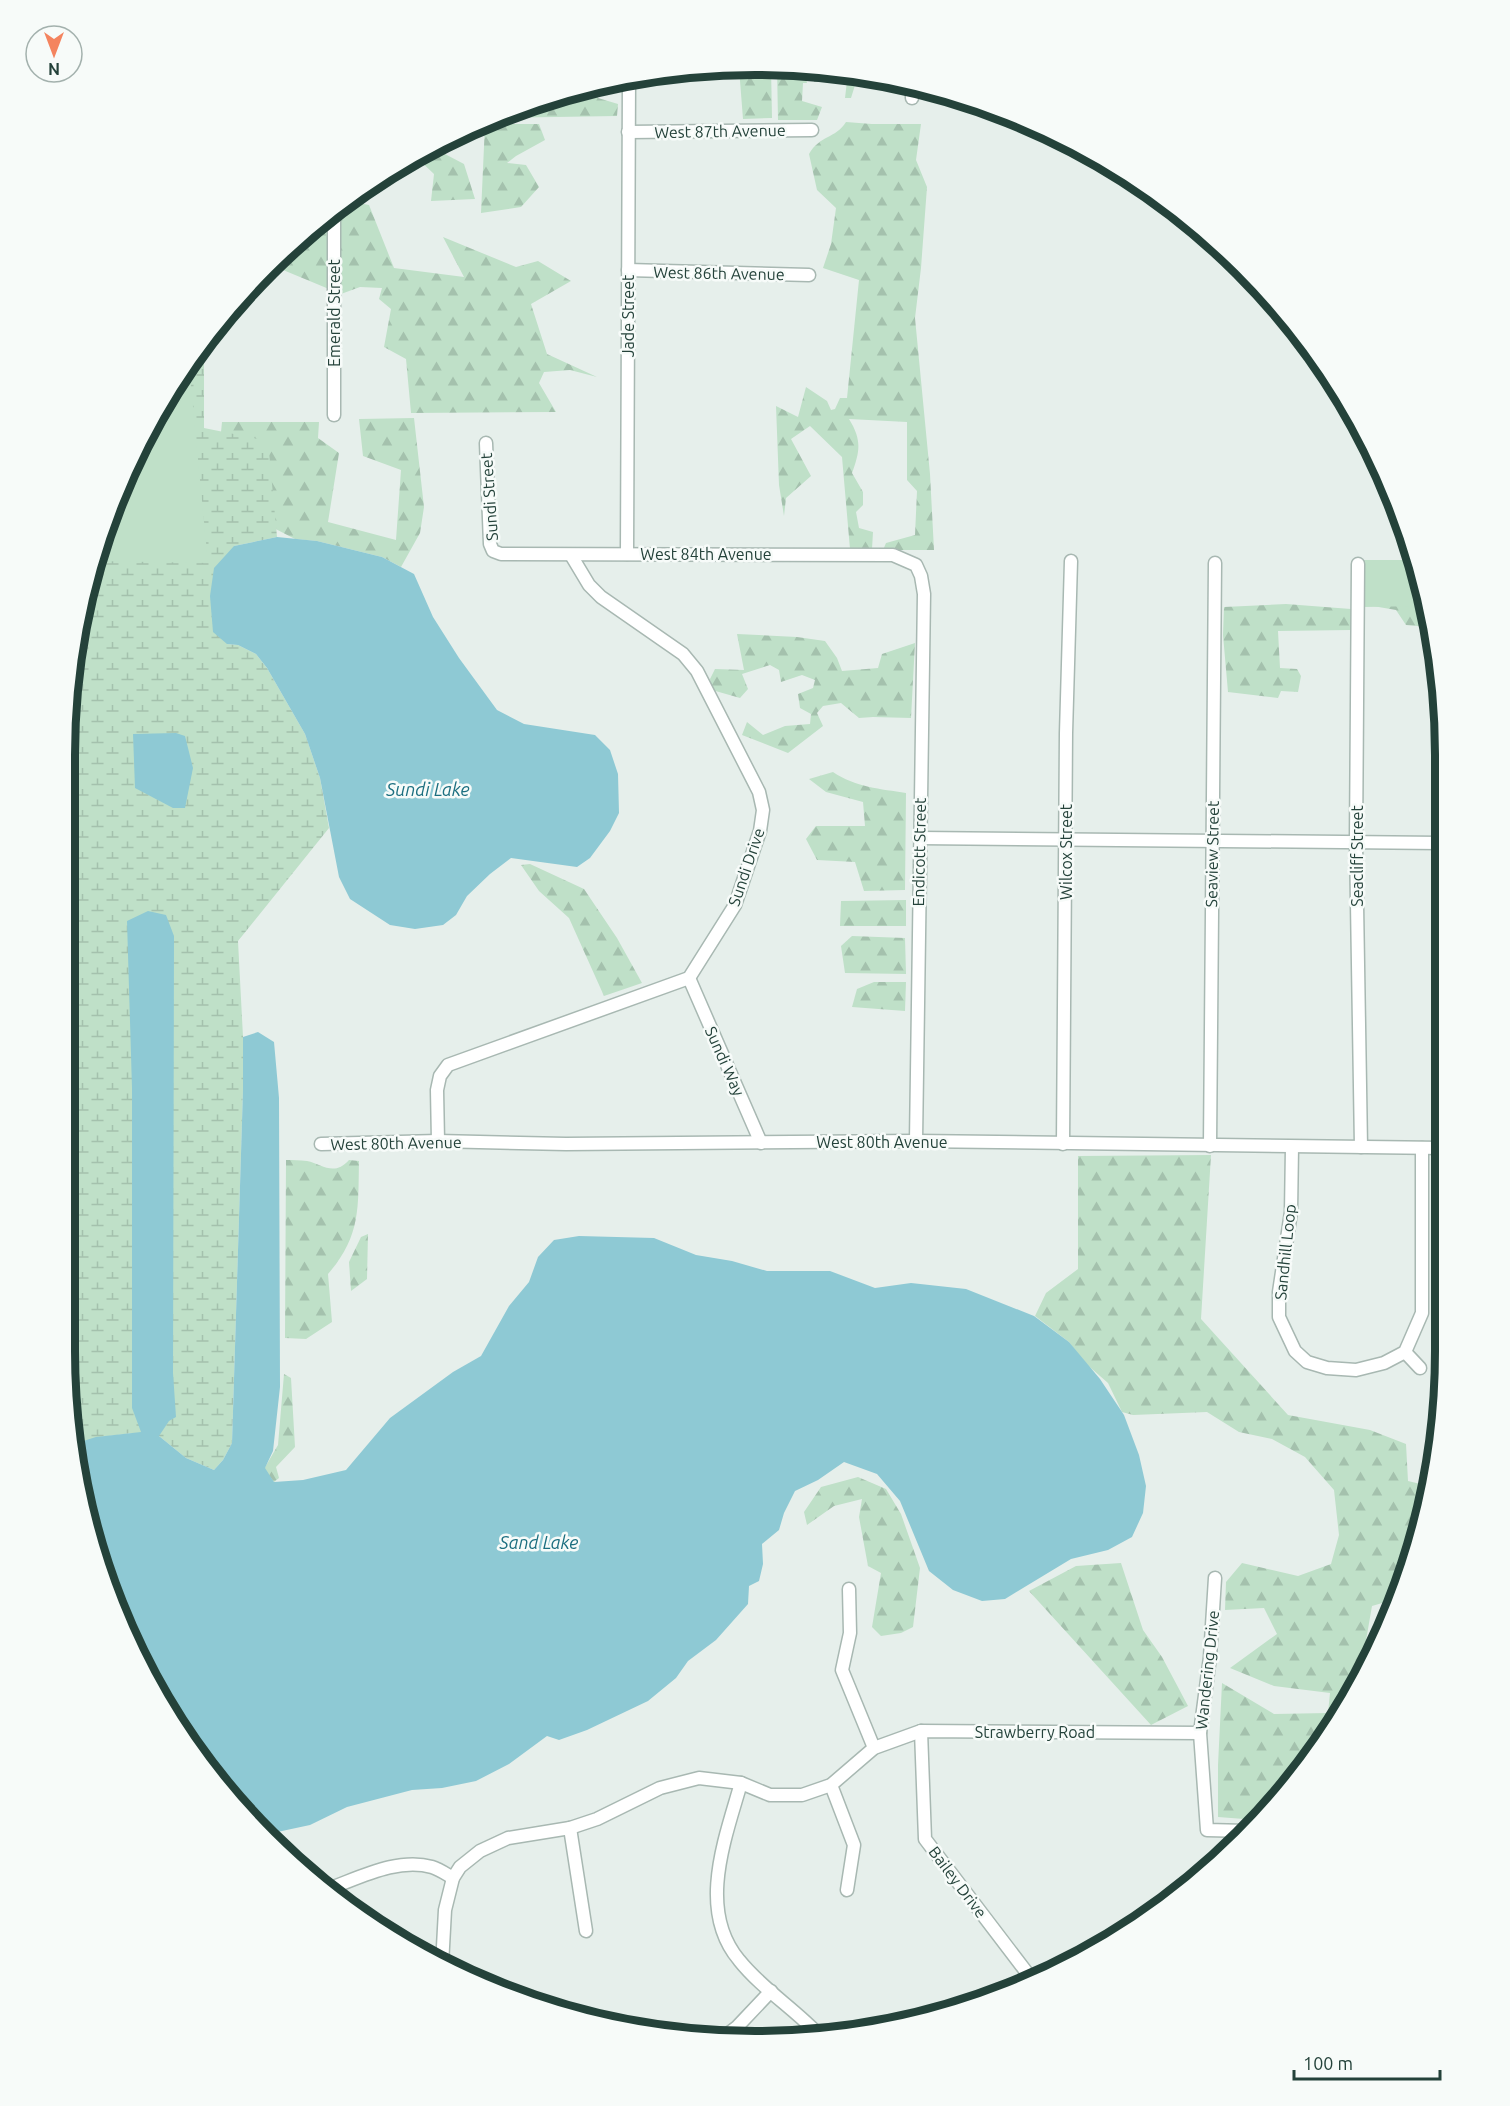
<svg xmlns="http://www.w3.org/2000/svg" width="1510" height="2106" font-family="Ubuntu,sans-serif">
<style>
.forest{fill:url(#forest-firs)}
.wetland{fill:url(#wetland-marsh)}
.park{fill:#bfe0c8}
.water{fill:#8ec9d4}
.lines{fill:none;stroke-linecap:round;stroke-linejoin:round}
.minor-casing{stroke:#a8b8b2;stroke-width:15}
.minor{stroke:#fff;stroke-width:12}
.labels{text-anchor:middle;stroke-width:5;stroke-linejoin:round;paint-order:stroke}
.street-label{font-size:16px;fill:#24423a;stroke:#f7fbf9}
.water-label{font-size:18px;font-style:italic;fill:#1c6f80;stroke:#f7fbf9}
.rim{fill:none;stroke:#24423a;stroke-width:8}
</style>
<defs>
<pattern id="forest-firs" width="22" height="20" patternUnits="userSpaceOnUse" patternTransform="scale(1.5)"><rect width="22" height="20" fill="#bfe0c8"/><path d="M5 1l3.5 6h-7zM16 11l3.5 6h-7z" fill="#a4c1ad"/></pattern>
<pattern id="wetland-marsh" width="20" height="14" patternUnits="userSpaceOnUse" patternTransform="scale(1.5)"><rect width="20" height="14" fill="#bfe0c8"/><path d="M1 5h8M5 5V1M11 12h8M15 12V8" fill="none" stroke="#a4c1ad"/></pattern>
</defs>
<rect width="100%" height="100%" fill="#e6efeb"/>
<!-- forest -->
<g class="forest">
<path d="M803,66L807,83H803L802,101L822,107L817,120H778L777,67Z"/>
<path d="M771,67L772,118L743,119L739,68Z"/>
<path d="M819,69L848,74L856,82L851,98H845L847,81L814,82L813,72Z"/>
<path d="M598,86V98L618,104L617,116L496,118L533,101Z"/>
<path d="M846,122L872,124H921L916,160L927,187L921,268L915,318L930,474L934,550H883L886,543L915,535L917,491L907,480V422L849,419C862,440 860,451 852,473L863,492V505L856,512L859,528L873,532L872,549H850L842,457L810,426L791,439L811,476L786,498L784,516L779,485L776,406L798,417L806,387L827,401L831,410L835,409L840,398H847L859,280L823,268L831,244L836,208L817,190L809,154C820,135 835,139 846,122Z"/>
<path d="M485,124H539L545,140L516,156L507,163L526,165L539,187L521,207L481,213Z"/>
<path d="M437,145L443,153L464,164L475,199L431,201L434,174L414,155Z"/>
<path d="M348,201L369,205L394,268L464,277L443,237L516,267L538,261L571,281L531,304L547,354L597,377L570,370L544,372L539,383L556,412L411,413L406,359L384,347L391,309L379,299L382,288L360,287L341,294L271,265L300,236Z"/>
<path d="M414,418L424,507L420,533L401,567L382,557L317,541L295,539L264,523L221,432L222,422H319L318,438L339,453L328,522L396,540L401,470L363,456L359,419Z"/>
<path d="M1413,565L1429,627L1406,625L1396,610L1367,605Z"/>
<path d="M1286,604L1351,609V630L1278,631L1280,668L1297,669L1301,676L1298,692L1281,691L1278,698L1228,692L1223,635L1224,607Z"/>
<path d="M737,634L797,637L825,641L837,658L842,671L878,668L882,654L915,643L911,718L873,717L859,718L841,703L823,706L817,713L823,726L788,753L742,735L747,722L763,735L785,726L810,724L811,714L800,708L798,694L813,688L815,680L802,675L781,682L779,670L770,665L742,674L748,689L740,698L712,690L710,679L715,669L744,670Z"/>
<path d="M833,772C855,787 881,789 906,793L905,890L864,891L855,862L817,860L806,839L816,826H865L863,802L826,792L809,779Z"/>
<path d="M530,864L584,889L617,938L642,983L604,996L569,918L539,891L521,865Z"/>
<path d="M906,900V926H840L841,901Z"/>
<path d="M852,936L905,938L906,974L845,973L841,946Z"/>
<path d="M874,982H906L905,1011L852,1007L857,989Z"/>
<path d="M1211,1155L1201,1319L1288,1415L1370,1430L1406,1444L1408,1481L1429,1486L1422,1530L1396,1599L1372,1606L1360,1675L1362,1676L1303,1772L1257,1820L1218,1817V1765L1222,1683L1274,1714L1328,1713L1330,1693L1274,1686L1230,1668L1277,1634L1264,1608L1225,1610L1226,1582L1242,1563L1298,1576L1331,1564L1339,1535L1334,1490L1305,1457L1272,1439L1239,1432L1207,1412L1133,1415L1122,1412L1108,1383L1084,1362L1069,1342L1035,1316L1046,1293L1078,1269V1156Z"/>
<path d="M286,1160C293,1160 300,1160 307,1161C322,1164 334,1177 349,1160L359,1161C358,1208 361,1236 328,1274L332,1322L306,1339L285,1338Z"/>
<path d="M368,1234L367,1279L351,1291L349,1262L361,1237Z"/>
<path d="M284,1374L291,1378L295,1447L276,1467L279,1478L274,1482L264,1469L278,1445Z"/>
<path d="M858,1477L886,1489L901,1514L920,1568L913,1627L901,1633L881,1636L872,1627L881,1573L868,1566L859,1517L862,1499L834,1506L807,1525L804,1512L821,1487Z"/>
<path d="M1121,1563L1143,1630L1162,1657L1188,1706L1151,1725L1029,1591L1076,1566Z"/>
</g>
<!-- wetland -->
<path class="wetland" d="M204,344V428L268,441L277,537L234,546L227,644L238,645L256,654L267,668L305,734L320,778L329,828L238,941L243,1037V1089L232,1443L223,1460L214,1470L186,1458L159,1436L133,1433L101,1437L77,1443L65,1351V755L78,620L117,491L157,409Z"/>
<!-- park -->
<g class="park">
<path d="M189,365L208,563L96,561L117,491L157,409Z"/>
<path d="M1364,560H1411L1424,606L1364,607Z"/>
</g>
<!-- water -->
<g class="water">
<path d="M277,537L317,541L382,557L414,574L433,617L459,658L497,710L524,724L595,735L610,750L618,774L619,813L610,831L590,858L577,867L511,858L490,874L467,896L456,915L443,925L415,929L390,925L350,899L339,877L320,778L305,734L267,668L256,654L238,645L227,644L213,632L210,596L214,568L234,546Z"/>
<path d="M176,733L185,736L193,768L185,808H173L135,788L133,734Z"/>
<path d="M148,911L166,915L174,936L173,1373L176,1417L169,1421L159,1436L186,1458L214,1470L223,1460L232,1443L243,1089V1037L258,1032L274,1042L279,1098L280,1387L273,1451L265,1468L274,1482L303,1480L346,1470L390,1418L453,1372L481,1356L509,1306L529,1282L538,1257L554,1240L579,1236L654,1238L696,1255L732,1261L767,1271H830L875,1288L911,1283L966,1289L1034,1316L1069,1342L1100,1379L1124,1415L1139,1455L1146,1486L1143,1513L1132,1537L1108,1550L1071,1559L1005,1599L982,1601L953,1590L929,1571L900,1501L877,1474L844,1462L818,1480L795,1491L784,1513L779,1530L762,1544L763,1564L759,1581L749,1586L748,1604L716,1640L688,1661L676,1678L648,1701L587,1730L559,1740L547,1736L509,1764L476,1781L442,1788L412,1790L347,1807L310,1825L268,1834L181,1734L117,1616L88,1530L77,1443L96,1437L141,1432L132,1408V1088L127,921Z"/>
</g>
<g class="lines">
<defs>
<g id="minor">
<path d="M912,98V85"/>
<path d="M628,132L812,130"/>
<path d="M334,211V415"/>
<path d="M628,270L809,275"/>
<path d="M486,443L490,544L493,551L501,554L893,555L916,565L921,576L924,594L916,1141"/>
<path d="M627,554L629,79"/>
<path d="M1358,564L1356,842L1361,1147"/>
<path d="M919,838L1441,843"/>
<path d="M689,978L761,1143"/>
<path d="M438,1141L437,1090L440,1076L448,1065L689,978L735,905L760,831L763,810L759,792L697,671L683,654L601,597L589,585L571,555"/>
<path d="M321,1144L438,1141L566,1144L916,1141L1443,1148"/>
<path d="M1063,1144L1066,733L1071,561"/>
<path d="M1210,1146L1215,563"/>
<path d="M1292,1147L1291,1212L1279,1292V1317L1295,1351L1307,1362L1327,1368L1356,1370L1384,1363L1405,1352L1422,1313V1148"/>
<path d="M1405,1352L1420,1368"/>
<path d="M1215,1578L1210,1657L1200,1733L1207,1830L1247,1831"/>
<path d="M849,1589L850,1633L842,1670L874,1748"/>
<path d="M921,1731L925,1839L1034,1982"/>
<path d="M741,1783C725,1839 697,1910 739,1960C762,1989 795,2009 820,2036"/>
<path d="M831,1785L854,1845L847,1890"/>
<path d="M570,1828L586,1931"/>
<path d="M328,1889C359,1878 398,1857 432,1867C439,1869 446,1874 453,1878"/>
<path d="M442,1965L445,1910L453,1878L460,1867L480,1851L508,1838L570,1828L597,1819L660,1788L699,1778L741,1783L770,1795H802L831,1785L874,1748L921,1731L1200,1733"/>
<path d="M725,2036L737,2027L771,1991"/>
</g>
</defs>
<!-- minor casing -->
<use href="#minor" class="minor-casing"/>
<!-- minor -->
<use href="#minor" class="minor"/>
</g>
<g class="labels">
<!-- street labels -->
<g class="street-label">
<text transform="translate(720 131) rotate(-1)" y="6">West 87th Avenue</text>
<text transform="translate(719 273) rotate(1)" y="6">West 86th Avenue</text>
<text transform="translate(334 313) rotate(-90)" y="6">Emerald Street</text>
<text transform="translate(628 316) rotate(-90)" y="6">Jade Street</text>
<text transform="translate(489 497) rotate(-94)" y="6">Sundi Street</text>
<text x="706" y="560">West 84th Avenue</text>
<text transform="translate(919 852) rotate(-89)" y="6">Endicott Street</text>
<text transform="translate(1066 852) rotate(-90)" y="6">Wilcox Street</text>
<text transform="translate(1212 854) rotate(-89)" y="6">Seaview Street</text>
<text transform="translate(1357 856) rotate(-90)" y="6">Seacliff Street</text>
<text transform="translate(746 867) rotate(-71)" y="6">Sundi Drive</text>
<text transform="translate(725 1061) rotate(66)" y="6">Sundi Way</text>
<text x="882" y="1148">West 80th Avenue</text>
<text transform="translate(396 1143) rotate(-1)" y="6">West 80th Avenue</text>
<text transform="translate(1285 1252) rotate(-84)" y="6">Sandhill Loop</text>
<text transform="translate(1207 1670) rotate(-84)" y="6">Wandering Drive</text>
<text x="1035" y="1738">Strawberry Road</text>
<text transform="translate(958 1882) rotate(53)" y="6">Bailey Drive</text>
</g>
<!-- water labels -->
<g class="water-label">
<text x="428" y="796">Sundi Lake</text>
<text x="539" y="1549">Sand Lake</text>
</g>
</g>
<!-- crop -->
<path d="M0 0H1510V2106H0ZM755 75H755A680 680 0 0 1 1435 755V1351A680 680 0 0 1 755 2031H755A680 680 0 0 1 75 1351V755A680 680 0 0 1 755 75Z" fill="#f7fbf9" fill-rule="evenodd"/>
<path class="rim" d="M755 75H755A680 680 0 0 1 1435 755V1351A680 680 0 0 1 755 2031H755A680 680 0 0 1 75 1351V755A680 680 0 0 1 755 75Z"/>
<!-- north arrow -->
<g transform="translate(54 54) rotate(180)"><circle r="28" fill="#f7fbf9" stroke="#a3b1ad" stroke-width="1.5"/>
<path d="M0-4.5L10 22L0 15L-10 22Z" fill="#f4845f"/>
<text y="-9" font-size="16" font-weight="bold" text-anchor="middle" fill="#24423a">N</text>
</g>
<!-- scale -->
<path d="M1294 2070v9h146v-9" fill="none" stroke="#24423a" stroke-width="3"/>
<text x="1303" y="2070" font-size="18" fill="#24423a" stroke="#f7fbf9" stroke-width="4.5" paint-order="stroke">100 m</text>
</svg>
